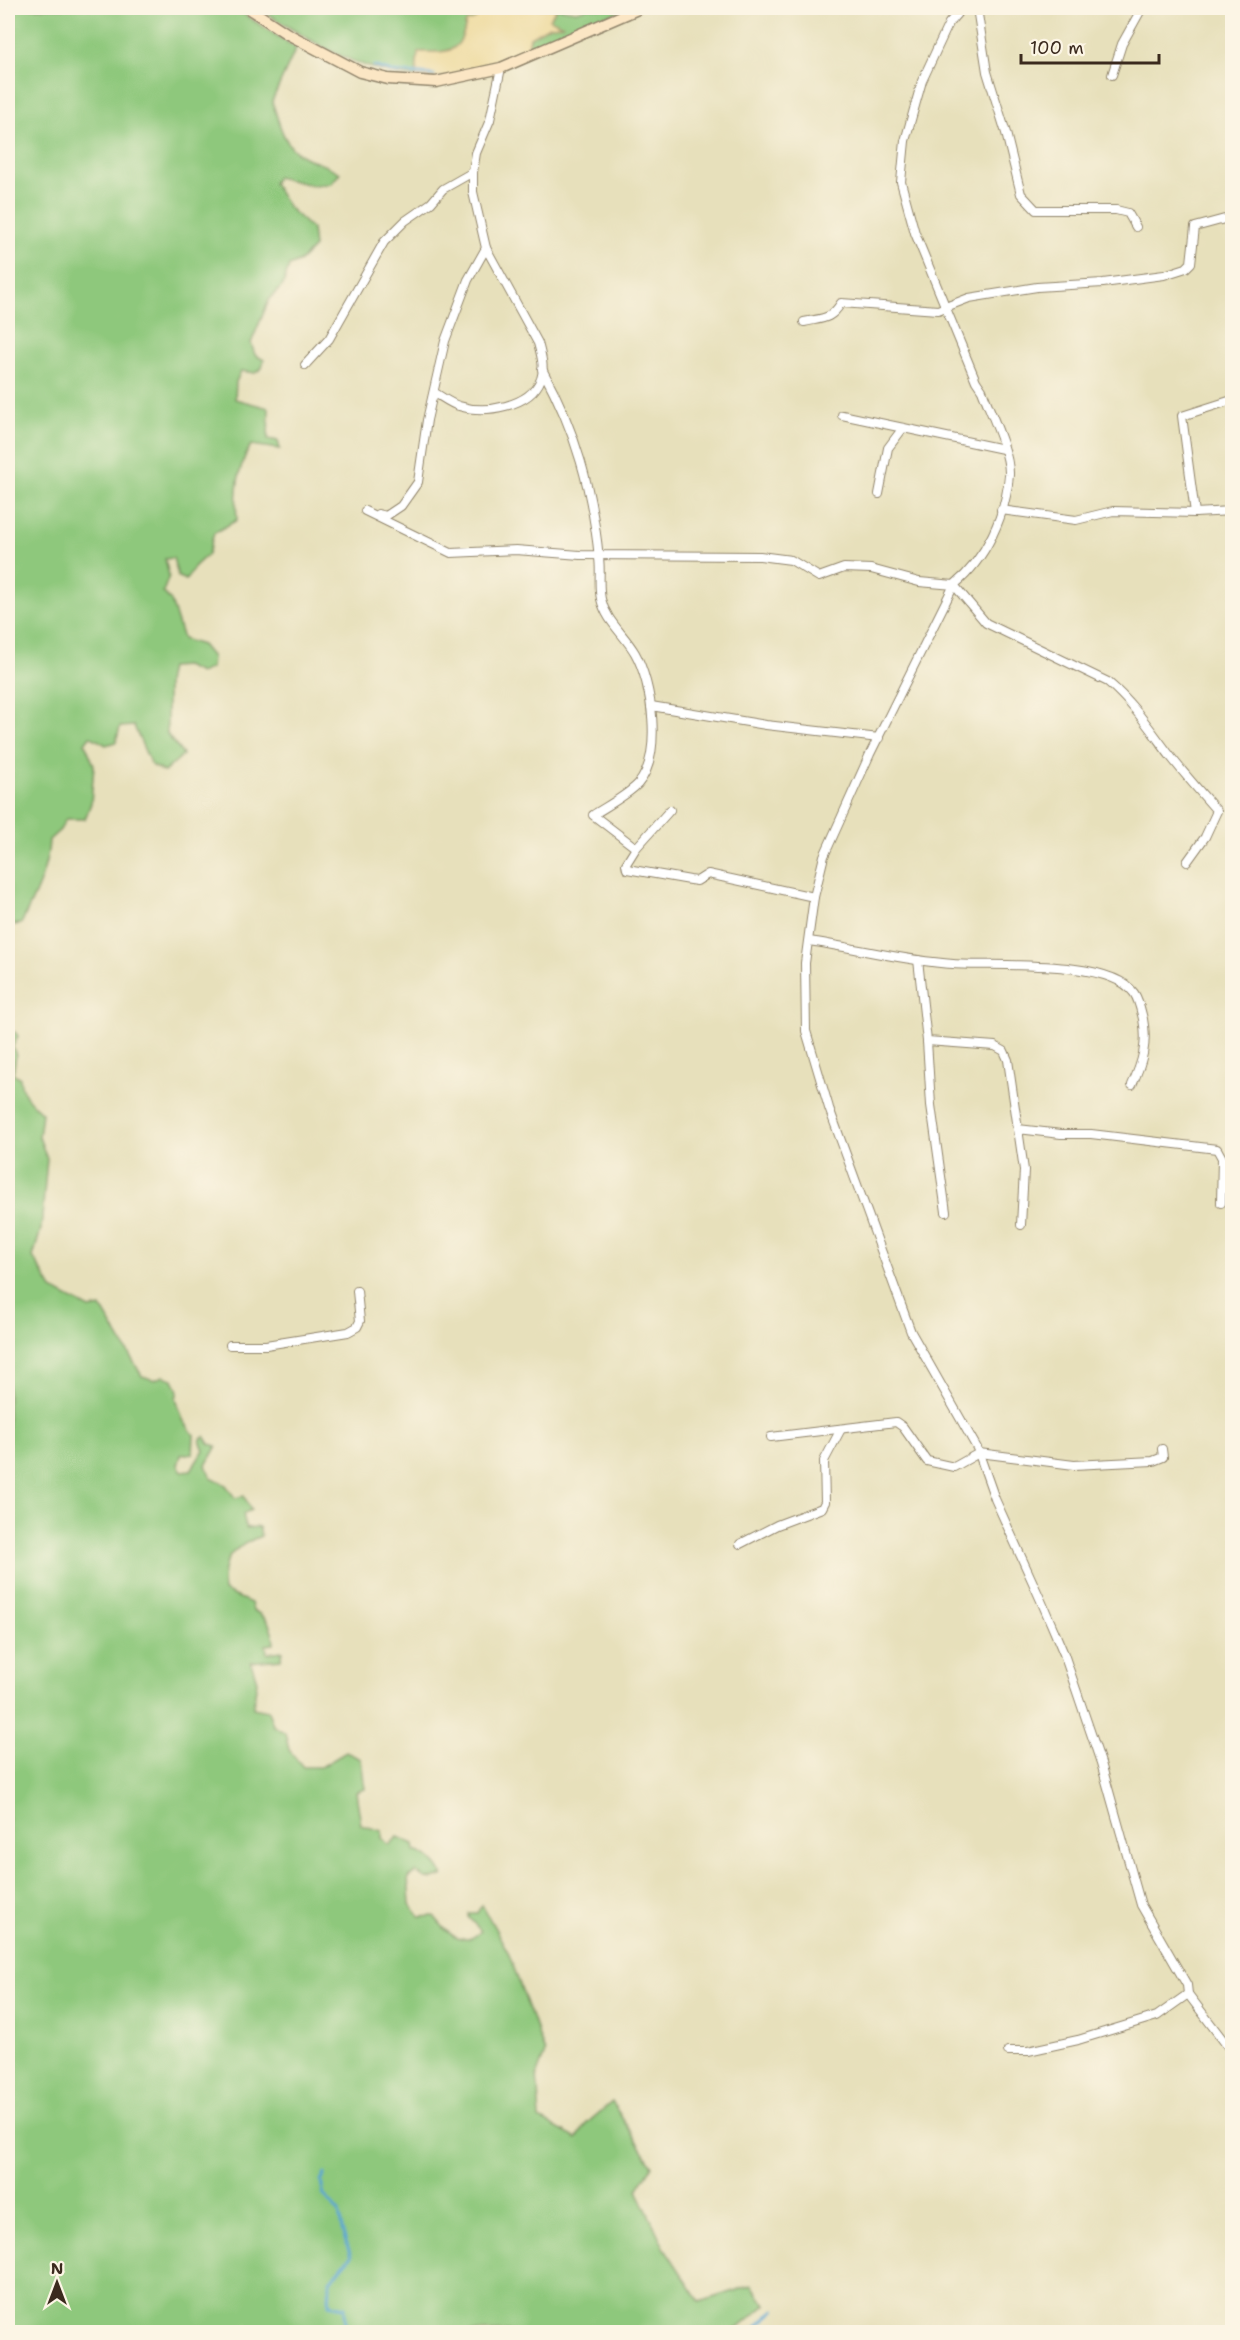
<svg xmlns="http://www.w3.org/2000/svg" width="1240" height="2340" font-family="'Shantell Sans',sans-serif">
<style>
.green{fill:#8ec87c;stroke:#64794d;stroke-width:1.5}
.sand{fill:#eeda9e;stroke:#94825e;stroke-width:1.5}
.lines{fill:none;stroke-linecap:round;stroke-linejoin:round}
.stream{stroke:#59a5d1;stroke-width:3}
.street-casing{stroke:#91856c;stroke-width:10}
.secondary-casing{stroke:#91856c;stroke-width:13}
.street{stroke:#fff;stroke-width:8}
.secondary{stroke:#fbe6c4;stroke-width:10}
</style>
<rect width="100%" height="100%" fill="#fcf5e5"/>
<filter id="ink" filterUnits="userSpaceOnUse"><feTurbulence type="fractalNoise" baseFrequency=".0167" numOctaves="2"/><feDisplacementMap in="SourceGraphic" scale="12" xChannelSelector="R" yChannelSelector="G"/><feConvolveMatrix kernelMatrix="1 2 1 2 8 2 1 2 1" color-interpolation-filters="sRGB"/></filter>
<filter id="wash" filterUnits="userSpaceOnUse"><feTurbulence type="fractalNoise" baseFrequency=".008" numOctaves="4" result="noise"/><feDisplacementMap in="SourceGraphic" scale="24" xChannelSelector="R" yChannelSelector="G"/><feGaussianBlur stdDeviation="1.35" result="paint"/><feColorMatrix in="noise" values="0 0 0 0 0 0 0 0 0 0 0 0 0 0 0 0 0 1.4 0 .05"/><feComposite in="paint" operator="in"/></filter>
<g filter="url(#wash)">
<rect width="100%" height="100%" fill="#e7e0bb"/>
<!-- green -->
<g class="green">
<path d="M8,8H234L296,48L272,101C278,119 283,146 301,155C313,162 327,165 340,173L331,184L312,185L277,177L273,183L289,208L312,229L314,247L300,261L289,266L283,285L269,300L251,343L255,355L264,360L262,368L255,373L241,371L236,382L235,399L269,408L268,439L278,441L280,449L251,445C237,467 235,494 237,520L214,533L208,554L195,566L186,580L178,577L173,558L165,559L169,576L163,592L171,601L183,639L202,645L212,657L211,668L200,673L185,666L170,667L167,683V734L183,755L164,772L151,765L134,726L120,727L116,742L106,745L90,736L85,743L94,765L91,803L85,819H66L60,830L49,840C48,870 34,897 21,924L10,925L8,932Z"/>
<path d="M258,8H478L476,19L466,22C461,55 447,52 418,52L416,77C359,72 308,40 258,8Z"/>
<path d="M557,8L576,11L587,8H626L528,49L530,37L549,26L562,25L549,19Z"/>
<path d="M15,1032L18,1036L13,1046L16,1056L13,1073L20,1078C21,1094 30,1102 42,1113L39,1137L47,1159L41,1229L33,1257L52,1289L90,1309L101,1307L142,1376L154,1380L163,1376L173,1379L178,1391L176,1398L183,1420L194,1435L193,1453L181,1455L178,1465L182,1471L191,1470L204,1450L200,1440L205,1436L210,1444L217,1446L206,1465L211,1478L226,1485L235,1498L244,1496L251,1510L243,1514L246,1528L259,1527L261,1536C233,1547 219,1559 224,1591L251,1603L253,1610C268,1618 273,1627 274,1644L266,1645L267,1653L283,1651L281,1659L251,1662L257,1681L253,1708L268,1711L273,1725L285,1733L289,1750L303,1767H321L346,1752L361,1759L365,1789L356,1792L361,1825L382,1831V1838L389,1845L398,1837L414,1844L415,1851C428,1855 437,1862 443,1875C431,1881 427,1880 416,1872L408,1877L410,1904L420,1917L434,1916C447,1933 462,1950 481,1931L469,1918V1913H477L482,1905L508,1952L545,2053L537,2074L540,2119L577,2139L586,2124L612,2102L652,2166L637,2190L664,2247L700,2302L752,2285L766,2305L733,2332H8V1033Z"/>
</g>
<!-- sand -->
<path class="sand" d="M478,8H557L549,19L564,25L549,26L530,37L528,49C494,66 455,82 416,77L418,52C447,52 461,55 466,22L476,19Z"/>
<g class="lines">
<!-- stream -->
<g class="stream">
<path d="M374,66L392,72L434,75"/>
<path d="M325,2174L321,2182L324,2195L339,2212L342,2230L351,2256L330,2281L329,2304L345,2307V2332"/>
<path d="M751,2332L775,2310"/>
</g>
</g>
</g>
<g filter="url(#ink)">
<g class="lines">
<defs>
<g id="street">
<path d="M962,8L949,23L922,81L905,141L901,182L915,233L976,381L982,390C990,412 1010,452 1009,475C1006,515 986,559 954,585L870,754L824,856L814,897L805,963L806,1031L829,1108L911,1332L977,1448L995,1499L1043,1605L1064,1654L1101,1763L1141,1905L1187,1985L1188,1994L1232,2052"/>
<path d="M977,8L987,72L1006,133L1021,194L1036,210H1116L1128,213L1136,227"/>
<path d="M1112,75L1122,44L1142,8"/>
<path d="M804,322C822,318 831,320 841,303L938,310L969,298L1037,287L1103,283L1164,275L1186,268L1191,263L1195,227L1232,217"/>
<path d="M305,365L329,339L384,242L405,221L431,203L443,189L473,172"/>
<path d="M542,369C576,431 592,490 599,558C601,572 598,585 601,599C606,621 624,634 635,653C652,683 663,755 638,784C626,796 607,806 593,815L636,848"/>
<path d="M435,393C442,397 451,404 459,406C485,414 530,407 541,379C545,368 541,354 538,343L486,248"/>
<path d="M842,415L1003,449"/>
<path d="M879,494L888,448L903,428"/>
<path d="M1001,510L1076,520L1113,511L1195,513L1232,511"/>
<path d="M365,511L451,553L516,550L580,555L760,556L791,560L819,577L844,568L871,569L919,582L954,585L986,623L1108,682C1134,704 1151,731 1171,757C1186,776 1202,794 1217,811L1205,837L1187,862"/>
<path d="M1195,513L1182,416L1232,400"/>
<path d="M378,514L386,516L401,506L418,482L427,420L445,341L468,280L486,248L473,192V172L476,153L490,120L501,68"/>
<path d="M651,706L766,725L879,738"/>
<path d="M670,810L636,848L626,864L627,869L690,880L697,881L708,874L814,897"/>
<path d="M809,941C857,948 904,961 953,964C995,967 1109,958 1134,993C1139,1000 1141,1011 1143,1019C1148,1044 1142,1063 1132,1085"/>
<path d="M918,960L927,1041L995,1046L1004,1051L1008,1060L1018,1129L1061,1134H1091L1217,1149L1222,1158L1221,1203"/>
<path d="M927,1041L931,1105L946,1212"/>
<path d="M1018,1129L1024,1170L1021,1225"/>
<path d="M230,1345H266L348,1332L357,1327L360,1321L357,1291"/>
<path d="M771,1437L896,1422L903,1427L927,1461L954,1467L979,1453L1074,1465L1153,1461L1163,1457L1162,1449"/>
<path d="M740,1544L777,1525L822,1508L825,1502L824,1461L841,1429"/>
<path d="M1008,2051H1028L1078,2040L1157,2016L1188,1994"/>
</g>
<path id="secondary" d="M248,8L286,33L360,72L388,79L436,82L501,68L640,8"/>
</defs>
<!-- street casing -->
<use href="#street" class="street-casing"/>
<!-- secondary casing -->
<use href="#secondary" class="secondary-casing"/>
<!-- street -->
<use href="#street" class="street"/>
<!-- secondary -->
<use href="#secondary" class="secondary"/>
</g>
</g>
<!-- margin -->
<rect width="1240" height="2340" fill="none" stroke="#fcf5e5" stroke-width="30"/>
<!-- north arrow -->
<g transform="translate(57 2283)" stroke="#fcf5e5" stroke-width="4.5" paint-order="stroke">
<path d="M0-4.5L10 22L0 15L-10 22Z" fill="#3b2a1e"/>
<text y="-9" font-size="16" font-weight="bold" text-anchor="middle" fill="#3b2a1e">N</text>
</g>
<!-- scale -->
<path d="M1021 54v9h138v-9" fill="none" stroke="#3b2a1e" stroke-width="3"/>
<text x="1030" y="54" font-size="18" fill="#3b2a1e" stroke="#fcf5e5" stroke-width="4.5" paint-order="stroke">100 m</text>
</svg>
